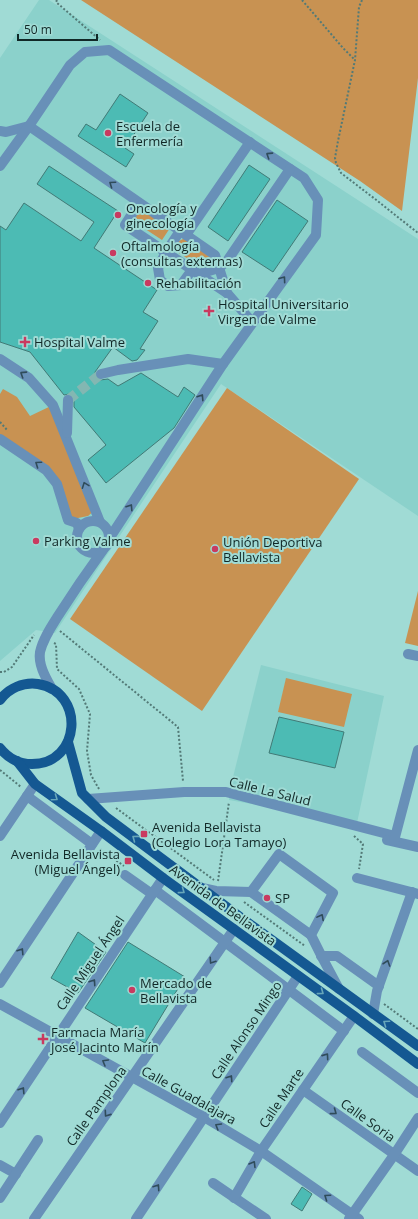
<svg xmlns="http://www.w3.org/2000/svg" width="418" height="1219" font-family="'Open Sans',sans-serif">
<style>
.built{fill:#8bd1cb}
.green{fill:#c89252}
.building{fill:#4cbbb4;stroke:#417a76}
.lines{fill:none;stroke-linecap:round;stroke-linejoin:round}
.minor-tunnel{stroke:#83b7b2;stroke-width:10;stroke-dasharray:10 5;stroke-linecap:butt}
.path{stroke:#537a77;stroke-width:2;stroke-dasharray:2 2;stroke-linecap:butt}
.minor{stroke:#6890b8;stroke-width:10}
.major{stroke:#145892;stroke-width:10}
.oneway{stroke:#2f4c5a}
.oneway2{stroke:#68a7ba}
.poi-dot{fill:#c93a60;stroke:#a0dbd5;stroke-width:1.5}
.labels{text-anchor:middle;stroke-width:4;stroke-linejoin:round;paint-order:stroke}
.poi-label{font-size:13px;fill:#112827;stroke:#a0dbd5;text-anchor:start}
.street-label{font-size:13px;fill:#112827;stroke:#a0dbd5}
</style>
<rect width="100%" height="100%" fill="#a0dbd5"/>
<!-- built -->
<g class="built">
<path d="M39,0H49L418,239V516L221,384L55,633L36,630L0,661V58Z"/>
<path d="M261,665L384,696L357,823L229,800L230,789Z"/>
</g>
<!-- green -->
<g class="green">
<path d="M81,0H418V78L402,211L360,181Z"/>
<path d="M141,209L170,228L162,240L133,221Z"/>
<path d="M185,238L211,257L210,264L202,268L176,251L177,242Z"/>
<path d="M227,388L359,479L202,711L70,619Z"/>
<path d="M3,389L17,397L30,416L53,405L95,510L88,516L68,520L57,484L0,439V394Z"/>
<path d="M418,591V646L405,643Z"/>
<path d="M286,678L352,694L344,727L278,712Z"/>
</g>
<!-- building -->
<g class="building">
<path d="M120,94L148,113L125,148L134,154L126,167L78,136L86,124L96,130Z"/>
<path d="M249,165L270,179L228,241L208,227Z"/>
<path d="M49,166L118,211L94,248L157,290L143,312L158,321L140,349L145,350L137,360L132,361L113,347L95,372V375L96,378L100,380L108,379L118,386L141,373L178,397L184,387L195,395L174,428L106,483L88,460L106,445L74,407V397L69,394L64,395L30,352L0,342V226L6,230L24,203L81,241L94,222L37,184Z"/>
<path d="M277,200L308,221L273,272L242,252Z"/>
<path d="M279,717L344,732L335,768L269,753Z"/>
<path d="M78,932L106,952L78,993L51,978Z"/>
<path d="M128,942L185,977L145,1043L85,1008Z"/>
<path d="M302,1187L312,1194L302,1211L291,1204Z"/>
</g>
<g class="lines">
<!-- minor-tunnel -->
<path class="minor-tunnel" d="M68,400L101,374"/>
<!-- path -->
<g class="path">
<path d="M57,0L56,2L100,40"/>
<path d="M302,0L343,48L355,60"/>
<path d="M362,0L359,7L355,60L338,141L335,158L336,163L341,173L375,199L418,233"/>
<path d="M0,422L8,431"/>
<path d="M60,631L178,727L183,781"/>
<path d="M54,643L56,644L57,669L79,689L90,714L87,751L91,775L99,789"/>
<path d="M0,672H4L12,667L34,635"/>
<path d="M0,770L21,787"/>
<path d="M116,808L214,880"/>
<path d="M354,836L363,844L359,869"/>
<path d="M100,849L124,866"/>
<path d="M218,881L229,802"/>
<path d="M244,902L305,946"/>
<path d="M384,1004L418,1029"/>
</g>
<!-- minor -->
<g class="minor">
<path d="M0,131L6,132L29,126L215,255L227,293"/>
<path d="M0,166L29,126L70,65L85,52L109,50L304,178L318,200L316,235L223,364L109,539"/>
<path d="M139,203L125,225L227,293L252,322"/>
<path d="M180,231L166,252L158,268L160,280L168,286L181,285L192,270"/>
<path d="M186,235L250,142"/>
<path d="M199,274L219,268L227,261L290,169"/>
<path d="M0,359L29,378L53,405L100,522"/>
<path d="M101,374L118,370L188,359L223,364"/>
<path d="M67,433L68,400"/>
<path d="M0,439L46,470L57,484L68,520L77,523L79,529"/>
<circle cx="93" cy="537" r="16"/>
<path d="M408,654L418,656"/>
<path d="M52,689C46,678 38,665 40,652C43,639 51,627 58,616C72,594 87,572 103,550"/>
<path d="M27,796L92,844"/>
<path d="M88,799L184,792H226L395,836"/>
<path d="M0,836L35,784"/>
<path d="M387,840L418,847"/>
<path d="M394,841L418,750"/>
<path d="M125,875L152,894"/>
<path d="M357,878L418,894"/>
<path d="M202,888L216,891L251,892L311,935"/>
<path d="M155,890L344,1031"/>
<path d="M251,892L279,854L333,893L311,935L323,959L339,989"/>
<path d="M321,956H337L379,986"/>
<path d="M0,983L101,831"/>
<path d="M0,1004L204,1117L261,1151L359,1219"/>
<path d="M373,1014L377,991L412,892"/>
<path d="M362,1052L418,1093"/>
<path d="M303,1090L418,1171"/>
<path d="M0,1123L163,878"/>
<path d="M0,1165L16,1174"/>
<path d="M213,1183L266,1219"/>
<path d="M0,1198L38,1140"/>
<path d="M234,1198L261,1151L354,1016"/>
<path d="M34,1219L234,929"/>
<path d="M136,1219L298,976"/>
<path d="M349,1219L394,1155L418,1118"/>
</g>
<!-- major -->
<g class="major">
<path d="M0,700C9,688 23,682 38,684C86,692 81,764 32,764C19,764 8,758 0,748"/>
<path d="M68,742L82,793L106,817L240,917L418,1046"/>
<path d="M17,761L35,784L101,831L163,878L354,1016L418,1064"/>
</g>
</g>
<!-- one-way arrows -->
<defs><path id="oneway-chevron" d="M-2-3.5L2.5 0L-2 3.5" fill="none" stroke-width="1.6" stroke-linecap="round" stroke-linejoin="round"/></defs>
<g class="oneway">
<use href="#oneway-chevron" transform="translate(269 155) rotate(-147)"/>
<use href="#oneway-chevron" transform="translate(112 184) rotate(-145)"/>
<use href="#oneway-chevron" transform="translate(283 279) rotate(-54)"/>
<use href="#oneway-chevron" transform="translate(23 374) rotate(-147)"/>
<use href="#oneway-chevron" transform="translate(201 397) rotate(-57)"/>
<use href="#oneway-chevron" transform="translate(38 464) rotate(-145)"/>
<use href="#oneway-chevron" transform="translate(85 485) rotate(-111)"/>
<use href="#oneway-chevron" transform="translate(130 507) rotate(-57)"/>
<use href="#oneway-chevron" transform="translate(321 917) rotate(-62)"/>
<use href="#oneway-chevron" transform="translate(21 951) rotate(-57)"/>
<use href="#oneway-chevron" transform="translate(212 961) rotate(124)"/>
<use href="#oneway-chevron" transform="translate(387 963) rotate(-71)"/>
<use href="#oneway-chevron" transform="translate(93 982) rotate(-56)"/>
<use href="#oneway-chevron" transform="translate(326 1056) rotate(-55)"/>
<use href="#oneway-chevron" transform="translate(105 1062) rotate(-150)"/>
<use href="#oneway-chevron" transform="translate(230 1078) rotate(-56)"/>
<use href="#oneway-chevron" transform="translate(22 1090) rotate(-57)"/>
<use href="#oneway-chevron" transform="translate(334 1112) rotate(36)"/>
<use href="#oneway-chevron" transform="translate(107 1114) rotate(125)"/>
<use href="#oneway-chevron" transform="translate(218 1126) rotate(-149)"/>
<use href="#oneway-chevron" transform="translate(253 1164) rotate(-59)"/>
<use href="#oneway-chevron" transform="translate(157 1187) rotate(-56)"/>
<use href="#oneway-chevron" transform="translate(327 1197) rotate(-145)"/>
</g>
<g class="oneway2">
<use href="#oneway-chevron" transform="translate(55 798) rotate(35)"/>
<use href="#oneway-chevron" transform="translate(135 838) rotate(-143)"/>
<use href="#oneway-chevron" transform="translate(182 891) rotate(36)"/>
<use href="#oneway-chevron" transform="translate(321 992) rotate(36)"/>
<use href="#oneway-chevron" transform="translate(386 1023) rotate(-145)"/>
</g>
<!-- markers -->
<g class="poi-dot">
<circle cx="108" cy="133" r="4"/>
<circle cx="118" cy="215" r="4"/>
<circle cx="113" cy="253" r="4"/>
<circle cx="148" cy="283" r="4"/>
<path d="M207 305h4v4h4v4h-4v4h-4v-4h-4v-4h4z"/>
<path d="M23 336h4v4h4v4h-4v4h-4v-4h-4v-4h4z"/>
<circle cx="36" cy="541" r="4"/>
<circle cx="215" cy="549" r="4"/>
<rect x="140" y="830" width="8" height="8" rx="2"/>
<rect x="124" y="857" width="8" height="8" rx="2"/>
<circle cx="267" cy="898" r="4"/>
<circle cx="132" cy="990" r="4"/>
<path d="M41 1033h4v4h4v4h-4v4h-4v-4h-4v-4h4z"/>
</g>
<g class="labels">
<!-- poi labels -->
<g class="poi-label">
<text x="116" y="131">Escuela de<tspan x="116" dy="15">Enfermería</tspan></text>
<text x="126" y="213">Oncología y<tspan x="126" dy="15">ginecología</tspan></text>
<text x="121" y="251">Oftalmología<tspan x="121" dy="15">(consultas externas)</tspan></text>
<text x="156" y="288">Rehabilitación</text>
<text x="218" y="309">Hospital Universitario<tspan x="218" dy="15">Virgen de Valme</tspan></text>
<text x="34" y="347">Hospital Valme</text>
<text x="44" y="546">Parking Valme</text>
<text x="223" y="547">Unión Deportiva<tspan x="223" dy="15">Bellavista</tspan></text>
<text x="152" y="832">Avenida Bellavista<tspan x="152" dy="15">(Colegio Lora Tamayo)</tspan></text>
<text x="120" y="859" text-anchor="end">Avenida Bellavista<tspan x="120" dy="15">(Miguel Ángel)</tspan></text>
<text x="275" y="903">SP</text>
<text x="140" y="988">Mercado de<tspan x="140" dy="15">Bellavista</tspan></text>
<text x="51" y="1037">Farmacia María<tspan x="51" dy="15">José Jacinto Marín</tspan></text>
</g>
<!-- street labels -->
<g class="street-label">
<text transform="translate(270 791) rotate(14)" y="5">Calle La Salud</text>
<text transform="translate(223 905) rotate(36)" y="5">Avenida de Bellavista</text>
<text transform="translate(90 963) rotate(-56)" y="5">Calle Miguel Ángel</text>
<text transform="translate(246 1030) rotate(-56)" y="5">Calle Alonso Mingo</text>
<text transform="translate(189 1095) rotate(29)" y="5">Calle Guadalajara</text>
<text transform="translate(281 1098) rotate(-56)" y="5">Calle Marte</text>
<text transform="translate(96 1106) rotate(-55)" y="5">Calle Pamplona</text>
<text transform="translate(368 1120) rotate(36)" y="5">Calle Soria</text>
</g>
</g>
<!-- scale -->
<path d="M18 34v6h79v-6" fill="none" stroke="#112827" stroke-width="2"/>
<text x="24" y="34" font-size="12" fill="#112827" stroke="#a0dbd5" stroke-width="3" paint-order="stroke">50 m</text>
</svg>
